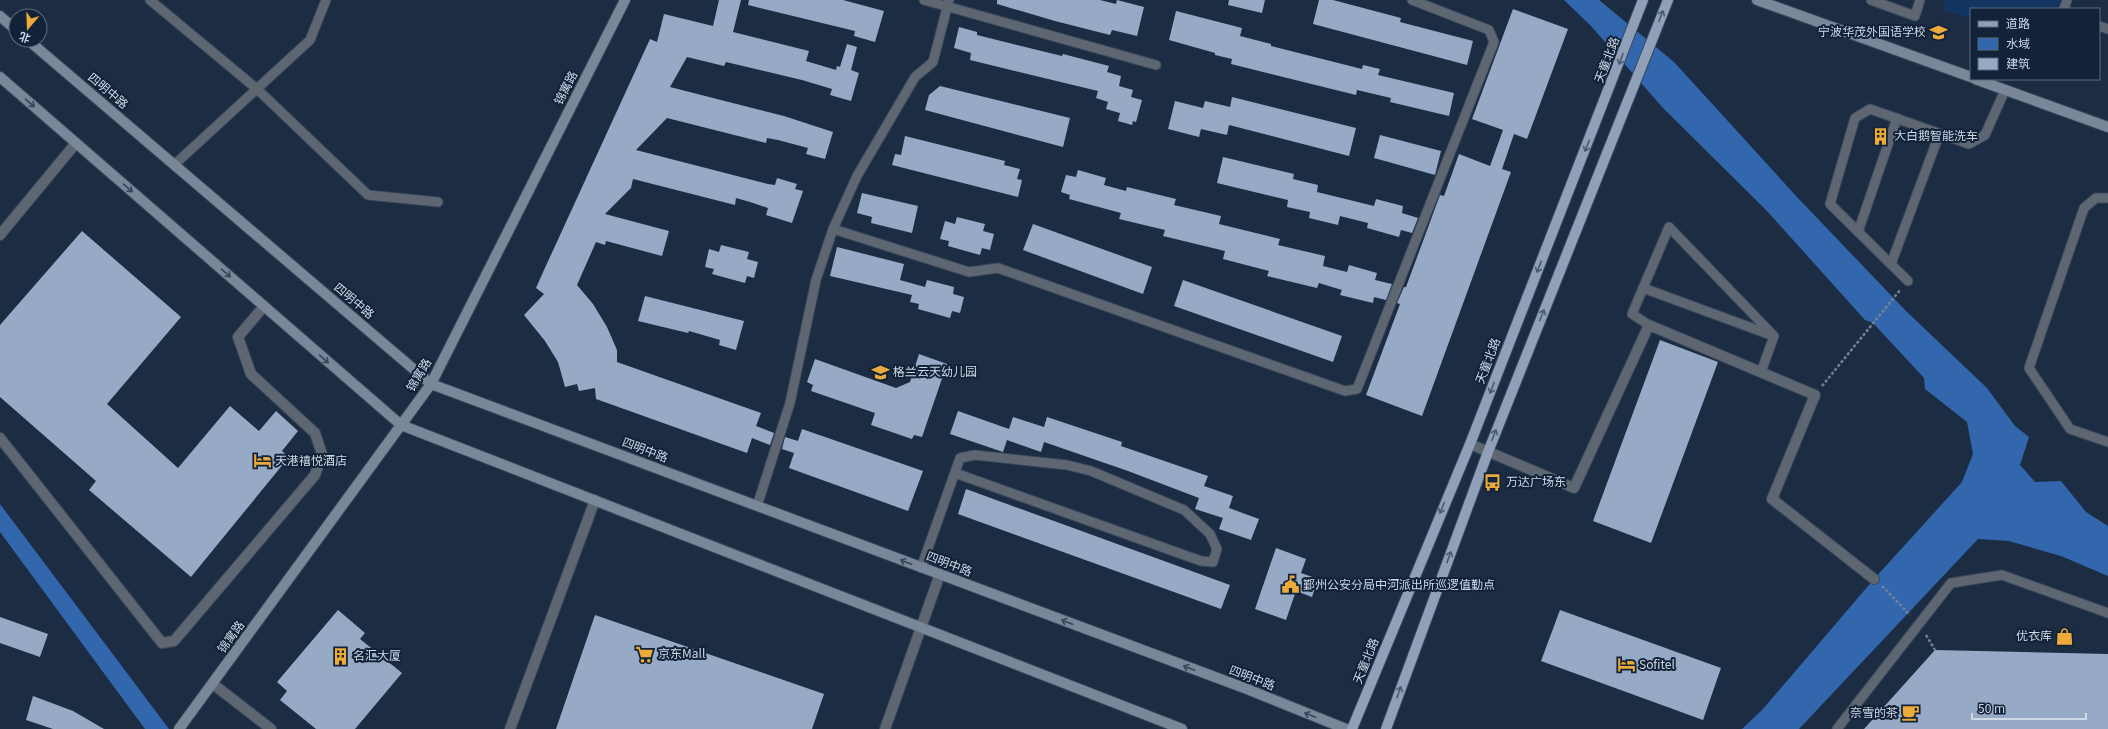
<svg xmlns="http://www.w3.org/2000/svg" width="2108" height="729" font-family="Georgia,'Noto Sans SC',serif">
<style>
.green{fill:#133562}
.water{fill:#3267ad}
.building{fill:#96aac6}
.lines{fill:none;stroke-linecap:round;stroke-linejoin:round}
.lane-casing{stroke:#38485d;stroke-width:11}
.street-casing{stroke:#38485d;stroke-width:12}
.secondary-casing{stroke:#38485d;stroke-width:12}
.primary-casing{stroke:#38485d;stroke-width:12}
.path{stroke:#748194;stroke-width:2.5;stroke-dasharray:3 2;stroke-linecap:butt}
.lane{stroke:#5e6672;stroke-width:9}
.street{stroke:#5e6672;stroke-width:10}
.secondary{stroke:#7a8799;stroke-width:10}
.primary{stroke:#8fa0b8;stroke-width:10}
.oneway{stroke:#4a5b72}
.oneway2{stroke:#36455a}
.labels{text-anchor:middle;stroke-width:4;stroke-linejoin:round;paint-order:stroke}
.poi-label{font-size:12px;fill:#ced8e7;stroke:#122238;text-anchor:start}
.street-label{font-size:12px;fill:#ced8e7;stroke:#122238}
</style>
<rect width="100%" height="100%" fill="#1c2c43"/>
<!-- green -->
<path class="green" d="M1945,0H2062L2058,9H1971V19L1942,9Z"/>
<!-- water -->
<g class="water">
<path d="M1564,0H1599L1674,62L1797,197L1906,311L1987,388L2015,426L2029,437L2020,465L2035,482L2061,481L2086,512L2108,526V576L2061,556L2009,541L1978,539L1799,729H1742L1763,709L1874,579L1962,482L1973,454L1967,422L1925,389L1924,378L1873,323L1865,320L1767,211L1663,108L1591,26Z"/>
<path d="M0,504L169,729H145L0,532Z"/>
</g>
<!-- building -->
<g class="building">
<path d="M719,0H741L733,32L809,51L806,61L836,70L837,66L840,67L847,44L857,47L851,70L859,73L851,101L830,95L832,89L802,80L726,62L724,66L687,57L670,87L784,116L833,132L825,159L806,154L808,148L778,140L767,138L766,143L667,118L636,150L768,184L775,185L777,178L797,184L795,189L803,191L792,223L766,215L768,208L750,202L736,198L735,205L633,179L631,188L605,214L669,231L662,256L606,241L605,245L596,242L577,285L593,304L607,327L617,350V362L761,413L756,426L774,433L770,445L752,438L747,453L596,399L595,388L579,391L577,384L565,387L558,362L545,341L524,315L544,294L536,288L544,270L650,39L657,42L664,14L713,26Z"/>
<path d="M749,0H843L884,11L875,42L854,36L855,31L748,5Z"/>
<path d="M997,0H1100L1116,4L1117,0L1144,7L1137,36L1112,30L1110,35L1055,21L997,4Z"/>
<path d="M1229,0H1265L1262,13L1228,5Z"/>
<path d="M1319,0H1333L1401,18L1400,22L1473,41L1467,65L1313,24Z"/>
<path d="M1513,9L1568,29L1527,139L1514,134L1502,169L1511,172L1422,416L1366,395L1400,304L1397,303L1404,287H1406L1440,195L1444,196L1459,154L1490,166L1503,130L1472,119Z"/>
<path d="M1176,11L1242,28L1240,36L1271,44V46L1362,69L1363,65L1380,69L1378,75L1454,93L1449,116L1390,102L1391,98L1357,90L1356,95L1231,64L1232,59L1215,55V53L1169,40Z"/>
<path d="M959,27L977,32V35L1062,56L1063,54L1109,66L1107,72L1121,76L1119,86L1133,90L1131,97L1142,100L1136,122L1133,121L1132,125L1118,121L1120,113L1106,109L1108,102L1096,98L1098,91L970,60L971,53L954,48Z"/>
<path d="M940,86L1070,118L1063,147L925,110L929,95Z"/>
<path d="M1232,97L1356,128L1349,156L1229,125L1227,135L1201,129L1199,137L1168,129L1175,101L1203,108L1205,101L1230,107Z"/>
<path d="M1380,135L1441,151L1435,175L1374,158Z"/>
<path d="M905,136L1005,161L1004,165L1020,169L1017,179L1022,180L1018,197L892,165L895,154L901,155Z"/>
<path d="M1223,157L1294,174L1293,179L1318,185L1317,192L1374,206L1376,199L1403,206L1402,213L1418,218L1412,233L1401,230L1399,237L1367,228L1368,223L1340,216L1338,225L1309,218L1310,212L1287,207L1288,200L1217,183Z"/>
<path d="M1078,170L1106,178L1104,185L1126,191L1127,187L1176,199L1174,205L1221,216L1219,224L1280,239L1278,245L1325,256L1323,266L1347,272L1349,265L1377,273L1375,280L1392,284L1386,300L1374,297L1373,303L1340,295L1342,290L1319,283L1317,288L1267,276L1269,271L1223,259L1225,251L1163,236L1165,230L1119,219L1121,213L1069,199L1070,195L1061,192L1066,175L1076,177Z"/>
<path d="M862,193L918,206L912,233L871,223L872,217L857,213Z"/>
<path d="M957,217L985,224L983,231L994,234L990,250L982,248L980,255L948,246L949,241L940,239L945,221L955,224Z"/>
<path d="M1033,224L1152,267L1143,294L1023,250Z"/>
<path d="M82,231L181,317L107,404L178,468L230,406L259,431L276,411L298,431L282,451L289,457L191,577L89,490L96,481L0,397V325Z"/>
<path d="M721,245L749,252L747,259L758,262L754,278L747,276L745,283L712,274L714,269L705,267L709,249L719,252Z"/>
<path d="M837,247L904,264L900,280L925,287L927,280L954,287L953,294L964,297L960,313L952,311L950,318L918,309L919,304L910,302L912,295L830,276Z"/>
<path d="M1183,280L1342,336L1333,362L1174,306Z"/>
<path d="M645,296L744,321L736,350L719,345L720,340L689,331L688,333L638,321Z"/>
<path d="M1660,340L1718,362L1651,543L1593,521Z"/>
<path d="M919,354L947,364L922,437L914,435L912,439L871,425L875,413L811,391L813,385L807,382L815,359L896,388L910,382Z"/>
<path d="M958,411L1009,429L1013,417L1044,427L1047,417L1122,442L1121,446L1208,476L1204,486L1233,496L1229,508L1259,519L1251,540L1219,529L1223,518L1195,509L1199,498L1128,471L1044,442L1041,452L1007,440L1003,452L950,434Z"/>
<path d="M802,429L923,471L908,511L789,468L794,453L782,449L785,437L798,441Z"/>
<path d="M966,489L1230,585L1221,609L958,514Z"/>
<path d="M1276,548L1306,559L1301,573L1318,579L1312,597L1296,591L1286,620L1255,609Z"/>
<path d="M338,610L365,633L360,639L402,673L355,729H316L280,700L287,691L277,682Z"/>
<path d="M1560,610L1721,668L1703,720L1541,661Z"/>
<path d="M595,615L824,694L812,729H556Z"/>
<path d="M0,617L48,634L40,657L0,643Z"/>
<path d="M1935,650L2108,654V729H1864Z"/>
<path d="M33,696L73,711L104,729H53L26,720Z"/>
</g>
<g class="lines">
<defs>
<g id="lane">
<path d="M150,0L257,89L368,195L438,202"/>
<path d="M924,0L1156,65"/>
<path d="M1871,0L1915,16L1920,0"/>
<path d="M2064,9L2067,0"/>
<path d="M2099,26L2108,29"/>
<path d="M174,165L310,40L326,0"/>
<path d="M2108,198H2096L2084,208L2029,368L2070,429L2108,442"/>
<path d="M833,229L969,272L998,268L1345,391L1357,389L1494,42L1489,30L1412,0"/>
<path d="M1858,232L1897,118"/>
<path d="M1891,264L1939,135"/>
<path d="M1908,281L1830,204L1855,118L1870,109L1969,144L1985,135L2005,90"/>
<path d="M1643,288L1771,335"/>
<path d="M1649,325L1632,314L1669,227L1774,336L1761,372"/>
<path d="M757,506L790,403L816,280L833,229L857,176L915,77L933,62L949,0"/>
<path d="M921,568L960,458L975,455L1067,465L1091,471L1184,510L1210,534L1217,549L1213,562L1201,561L955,473"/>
<path d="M1837,729L1951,583L2002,575L2108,613"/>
</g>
<g id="street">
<path d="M0,235L76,143"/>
<path d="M0,438L162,643L174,641L315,475L322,454L315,433L251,374L238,337L264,306"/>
<path d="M1470,444L1574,488L1649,325L1815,395L1772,499L1874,579"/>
<path d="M213,684L271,729"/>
<path d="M510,729L595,500"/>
<path d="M885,729L940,574"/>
</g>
<g id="secondary">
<path d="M1757,0L1971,77"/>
<path d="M0,16L16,30"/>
<path d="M28,40L431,384L1247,689L1346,729"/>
<path d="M0,77L401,425L1182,729"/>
<path d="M1975,79L2108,127"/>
<path d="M179,729L431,384L625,0"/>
</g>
<g id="primary">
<path d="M1352,729L1470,444L1643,0"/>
<path d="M1386,729L1488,452L1668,0"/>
</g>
</defs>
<!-- lane casing -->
<use href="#lane" class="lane-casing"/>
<!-- street casing -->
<use href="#street" class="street-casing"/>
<!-- secondary casing -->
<use href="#secondary" class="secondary-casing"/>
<!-- primary casing -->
<use href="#primary" class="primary-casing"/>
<!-- path -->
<g class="path">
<path d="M1822,386L1901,289"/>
<path d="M1882,586L1910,615"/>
<path d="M1926,635L1935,650"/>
</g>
<!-- lane -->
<use href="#lane" class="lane"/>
<!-- street -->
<use href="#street" class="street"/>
<!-- secondary -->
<use href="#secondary" class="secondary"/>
<!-- primary -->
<use href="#primary" class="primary"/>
</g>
<!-- one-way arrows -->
<defs><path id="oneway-shaft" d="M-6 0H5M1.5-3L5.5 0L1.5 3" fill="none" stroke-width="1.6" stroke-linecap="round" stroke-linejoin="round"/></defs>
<g class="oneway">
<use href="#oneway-shaft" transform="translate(1661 16) rotate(-68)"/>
<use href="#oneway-shaft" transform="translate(1621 59) rotate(111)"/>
<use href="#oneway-shaft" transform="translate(1587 146) rotate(112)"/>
<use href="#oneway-shaft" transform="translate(1539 267) rotate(111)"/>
<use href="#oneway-shaft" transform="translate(1542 315) rotate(-68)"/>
<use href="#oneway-shaft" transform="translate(1492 388) rotate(111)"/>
<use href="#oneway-shaft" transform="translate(1494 435) rotate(-68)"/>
<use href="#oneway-shaft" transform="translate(1442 508) rotate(113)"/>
<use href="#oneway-shaft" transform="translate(1449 557) rotate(-70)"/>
<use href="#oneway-shaft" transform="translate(1399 692) rotate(-70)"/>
</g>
<g class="oneway2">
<use href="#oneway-shaft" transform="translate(30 103) rotate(41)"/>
<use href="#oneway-shaft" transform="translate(128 188) rotate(41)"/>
<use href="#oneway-shaft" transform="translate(226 273) rotate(41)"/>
<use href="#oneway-shaft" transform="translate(324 359) rotate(41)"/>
<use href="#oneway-shaft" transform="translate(906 562) rotate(-159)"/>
<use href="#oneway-shaft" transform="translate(1067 622) rotate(-159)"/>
<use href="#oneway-shaft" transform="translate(1189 668) rotate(-159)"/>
<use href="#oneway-shaft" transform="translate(1310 715) rotate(-158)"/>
</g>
<!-- icons -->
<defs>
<symbol id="school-bare" viewBox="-9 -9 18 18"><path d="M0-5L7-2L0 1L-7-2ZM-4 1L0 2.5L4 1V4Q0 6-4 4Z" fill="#ebaa39" stroke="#122238" stroke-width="2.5" paint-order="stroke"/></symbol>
<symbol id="building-bare" viewBox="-9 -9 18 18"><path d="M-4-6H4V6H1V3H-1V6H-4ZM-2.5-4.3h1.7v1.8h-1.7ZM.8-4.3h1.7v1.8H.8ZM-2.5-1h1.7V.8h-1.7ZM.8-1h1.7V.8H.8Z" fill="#ebaa39" stroke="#122238" stroke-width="2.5" paint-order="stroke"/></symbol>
<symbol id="hotel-bare" viewBox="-9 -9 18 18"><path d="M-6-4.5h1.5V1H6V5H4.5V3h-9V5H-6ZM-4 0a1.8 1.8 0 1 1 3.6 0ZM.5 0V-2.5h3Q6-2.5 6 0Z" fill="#ebaa39" stroke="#122238" stroke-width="2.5" paint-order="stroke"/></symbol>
<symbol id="bus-bare" viewBox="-9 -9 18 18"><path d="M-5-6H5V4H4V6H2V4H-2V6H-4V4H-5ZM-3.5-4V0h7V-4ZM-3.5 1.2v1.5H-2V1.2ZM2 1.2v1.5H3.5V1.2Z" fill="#ebaa39" stroke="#122238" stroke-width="2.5" paint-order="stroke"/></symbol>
<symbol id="civic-bare" viewBox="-9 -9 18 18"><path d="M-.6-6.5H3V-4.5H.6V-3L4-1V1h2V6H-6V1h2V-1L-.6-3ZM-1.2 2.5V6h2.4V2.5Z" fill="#ebaa39" stroke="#122238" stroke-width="2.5" paint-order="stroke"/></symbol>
<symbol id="shop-bare" viewBox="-9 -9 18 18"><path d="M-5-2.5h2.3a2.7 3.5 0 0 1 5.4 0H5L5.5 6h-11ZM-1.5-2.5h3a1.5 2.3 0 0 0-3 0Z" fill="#ebaa39" stroke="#122238" stroke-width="2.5" paint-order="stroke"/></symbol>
<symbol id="supermarket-bare" viewBox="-9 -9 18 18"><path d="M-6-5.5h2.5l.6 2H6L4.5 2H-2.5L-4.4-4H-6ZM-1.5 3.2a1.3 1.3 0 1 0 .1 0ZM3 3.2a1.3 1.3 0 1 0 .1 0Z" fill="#ebaa39" stroke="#122238" stroke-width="2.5" paint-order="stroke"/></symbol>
<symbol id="cafe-bare" viewBox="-9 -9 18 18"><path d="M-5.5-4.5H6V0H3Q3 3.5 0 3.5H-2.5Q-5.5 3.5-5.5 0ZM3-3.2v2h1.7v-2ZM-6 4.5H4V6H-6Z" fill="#ebaa39" stroke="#122238" stroke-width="2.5" paint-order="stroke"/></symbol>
</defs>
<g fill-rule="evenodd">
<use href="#school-bare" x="1926" y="20" width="25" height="25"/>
<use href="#building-bare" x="1868" y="124" width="25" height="25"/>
<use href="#school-bare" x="868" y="360" width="25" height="25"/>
<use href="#hotel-bare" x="250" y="448" width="25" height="25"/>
<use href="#bus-bare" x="1480" y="470" width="25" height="25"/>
<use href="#civic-bare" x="1278" y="572" width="25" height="25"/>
<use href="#shop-bare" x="2052" y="624" width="25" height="25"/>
<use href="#supermarket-bare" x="632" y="642" width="25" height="25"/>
<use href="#building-bare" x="328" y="644" width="25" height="25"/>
<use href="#hotel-bare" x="1614" y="652" width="25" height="25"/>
<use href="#cafe-bare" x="1898" y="700" width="25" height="25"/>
</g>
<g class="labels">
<!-- poi labels -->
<g class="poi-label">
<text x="1926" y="36" text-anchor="end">宁波华茂外国语学校</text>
<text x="1894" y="140">大白鹅智能洗车</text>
<text x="893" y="376">格兰云天幼儿园</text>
<text x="275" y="465">天港禧悦酒店</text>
<text x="1506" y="486">万达广场东</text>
<text x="1303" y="589">鄞州公安分局中河派出所巡逻值勤点</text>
<text x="2052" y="640" text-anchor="end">优衣库</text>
<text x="658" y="658">京东Mall</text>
<text x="353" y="660">名汇大厦</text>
<text x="1639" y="669">Sofitel</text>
<text x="1898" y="717" text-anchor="end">奈雪的茶</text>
</g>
<!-- street labels -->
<g class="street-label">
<text transform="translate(1607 60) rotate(-69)" y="4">天童北路</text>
<text transform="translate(566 88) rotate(-63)" y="4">锦寓路</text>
<text transform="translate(108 91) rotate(40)" y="4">四明中路</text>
<text transform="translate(354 301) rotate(40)" y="4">四明中路</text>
<text transform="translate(1488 361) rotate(-69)" y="4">天童北路</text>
<text transform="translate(419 375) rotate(-59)" y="4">锦寓路</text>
<text transform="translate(645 450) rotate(21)" y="4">四明中路</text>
<text transform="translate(949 564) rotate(21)" y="4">四明中路</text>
<text transform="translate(231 637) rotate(-54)" y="4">锦寓路</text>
<text transform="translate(1366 661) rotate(-68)" y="4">天童北路</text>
<text transform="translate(1252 678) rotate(21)" y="4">四明中路</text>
</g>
</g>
<!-- legend -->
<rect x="1970" y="8" width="130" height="72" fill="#122238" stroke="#5d6b7e"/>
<rect x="1978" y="21" width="20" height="6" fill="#8fa0b8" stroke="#5d6b7e"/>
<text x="2006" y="28" font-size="12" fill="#ced8e7">道路</text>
<rect x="1978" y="38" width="20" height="12" fill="#3267ad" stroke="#5d6b7e"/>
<text x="2006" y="48" font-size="12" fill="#ced8e7">水域</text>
<rect x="1978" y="58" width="20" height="12" fill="#96aac6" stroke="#5d6b7e"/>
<text x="2006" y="68" font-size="12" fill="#ced8e7">建筑</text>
<!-- north arrow -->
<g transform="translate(28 28) rotate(199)"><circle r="19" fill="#122238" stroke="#5d6b7e"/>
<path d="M0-3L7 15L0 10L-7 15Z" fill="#ebaa39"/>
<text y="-6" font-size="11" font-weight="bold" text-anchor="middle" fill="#ced8e7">北</text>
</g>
<!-- scale -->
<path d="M1972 713v6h114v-6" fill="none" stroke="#ced8e7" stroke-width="2"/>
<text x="1978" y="713" font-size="12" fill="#ced8e7" stroke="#122238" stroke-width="3" paint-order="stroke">50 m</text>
</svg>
